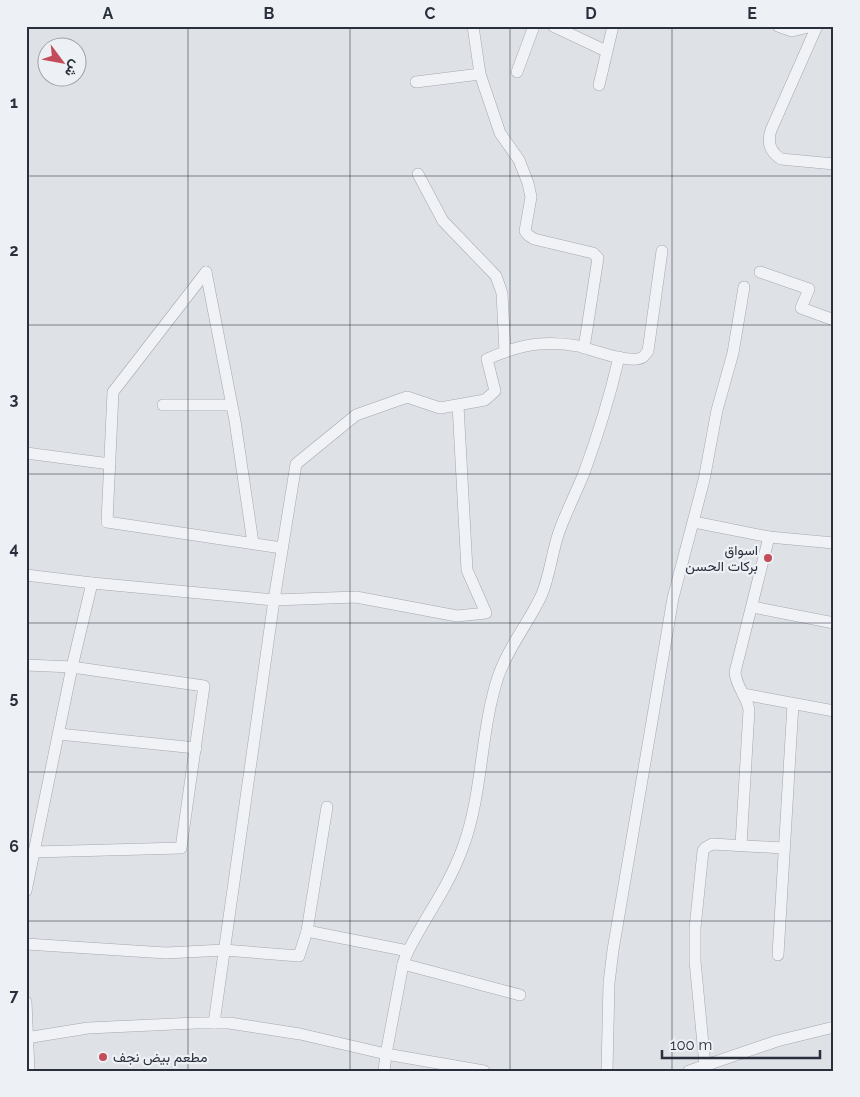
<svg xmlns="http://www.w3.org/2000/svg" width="860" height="1097" font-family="Raleway,Vazirmatn,sans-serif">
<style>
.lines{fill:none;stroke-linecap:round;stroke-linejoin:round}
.street-casing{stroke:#a4a8b0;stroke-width:12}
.street{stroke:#f0f2f5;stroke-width:11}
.grid{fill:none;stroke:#292f3c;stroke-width:1;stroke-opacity:0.55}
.poi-dot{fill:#c34c5a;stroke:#edf0f4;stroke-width:2}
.labels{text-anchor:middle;stroke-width:4.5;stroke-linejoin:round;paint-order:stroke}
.poi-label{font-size:14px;fill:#292f3c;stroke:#edf0f4;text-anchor:end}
.neatline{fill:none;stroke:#292f3c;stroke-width:2}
.grid-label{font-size:16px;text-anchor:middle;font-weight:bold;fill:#292f3c}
</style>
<rect width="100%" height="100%" fill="#dee1e6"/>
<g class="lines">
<defs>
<g id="street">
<path d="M473,26L480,74L500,133L519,160L528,183L531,197L525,231L528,235L534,239L593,253L598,258L584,348"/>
<path d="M553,26L606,51"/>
<path d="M778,26L792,31L812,26"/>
<path d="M817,26L771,130C767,142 770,152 781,159L834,164"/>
<path d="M517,72L534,26"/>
<path d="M416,82L480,74"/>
<path d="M599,85L613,26"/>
<path d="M418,174L443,221L496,276L502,293L505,351"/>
<path d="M206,272L113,392L107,522L282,548"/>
<path d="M206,272L235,421L253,543"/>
<path d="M760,272L809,289L801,308L834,320"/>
<path d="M163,405H231"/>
<path d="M458,405L467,570L486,613L457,616L356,597L274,600L296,464L356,415L407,397L440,408L485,400L495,391L487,359C501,353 523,345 539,344C552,343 566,344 578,346C591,349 631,365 643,357C645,355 646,353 648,351L662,251"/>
<path d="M26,453L110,464"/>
<path d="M694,522L769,537L834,543"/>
<path d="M26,575L92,583L274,600L214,1023"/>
<path d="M753,607L834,623"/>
<path d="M26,665L72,667L204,686L181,848L34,852"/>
<path d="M743,694L834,711"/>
<path d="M59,734L196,748"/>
<path d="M741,845L749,710C747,696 736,687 735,672L769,537"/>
<path d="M26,891L72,667L92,583"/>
<path d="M307,931L327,807"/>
<path d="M26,944L166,953L224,950L299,956L307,931L408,951"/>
<path d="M778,955L793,704"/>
<path d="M403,964L520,995"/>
<path d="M26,1002L29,1071"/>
<path d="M26,1038L88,1028L196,1023H229L300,1034L386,1054L484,1071"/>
<path d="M705,1065L695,961V928L703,851L705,848L712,844L784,848"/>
<path d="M384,1071L386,1054L403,964C407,950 416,937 423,924C438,899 453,875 463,847C483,793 480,732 498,677C508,647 529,623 542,594C550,574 552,552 559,532C566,512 576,493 584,473C598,435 610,396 619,357"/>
<path d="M607,1071L609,983L613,950L673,598L704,480L717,410L733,353L744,287"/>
<path d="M689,1071L777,1041L834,1027"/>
</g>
</defs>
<!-- street casing -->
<use href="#street" class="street-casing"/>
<!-- street -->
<use href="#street" class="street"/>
</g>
<!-- grid -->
<path class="grid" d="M188,26V1071M350,26V1071M510,26V1071M672,26V1071M26,176H834M26,325H834M26,474H834M26,623H834M26,772H834M26,921H834"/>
<!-- markers -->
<g class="poi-dot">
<circle cx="768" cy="558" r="5"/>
<circle cx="103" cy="1057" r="5"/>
</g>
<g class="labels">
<!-- poi labels -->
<g class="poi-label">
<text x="758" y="555">اسواق<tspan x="758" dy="16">بركات الحسن</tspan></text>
<text x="113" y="1062" text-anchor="start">مطعم بيض نجف</text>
</g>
</g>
<!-- border -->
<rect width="860" height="1097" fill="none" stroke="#edf0f4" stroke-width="55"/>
<!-- north arrow -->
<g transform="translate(62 62) rotate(122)"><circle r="24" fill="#edf0f4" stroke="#9fa3aa"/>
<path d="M0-4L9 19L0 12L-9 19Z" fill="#c34c5a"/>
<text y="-8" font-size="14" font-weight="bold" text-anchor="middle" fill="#292f3c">ش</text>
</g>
<!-- scale -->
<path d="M662 1050v8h158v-8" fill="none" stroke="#292f3c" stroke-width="2.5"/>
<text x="670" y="1050" font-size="15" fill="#292f3c" stroke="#edf0f4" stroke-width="4" paint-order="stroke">100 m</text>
<rect x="28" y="28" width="804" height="1042" class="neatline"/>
<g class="grid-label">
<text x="108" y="19">A</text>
<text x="269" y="19">B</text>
<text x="430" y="19">C</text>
<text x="591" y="19">D</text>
<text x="752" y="19">E</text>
<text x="14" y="108">1</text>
<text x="14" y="256">2</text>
<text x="14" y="405">3</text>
<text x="14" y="554">4</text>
<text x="14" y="703">5</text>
<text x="14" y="852">6</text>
<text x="14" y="1001">7</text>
</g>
</svg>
